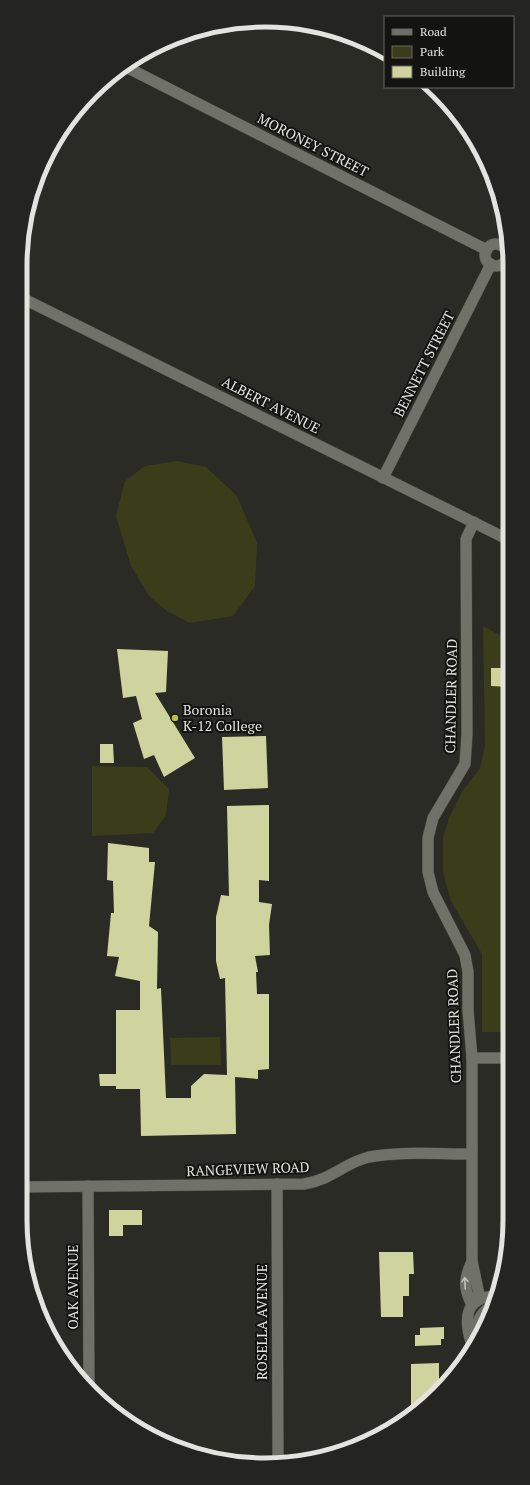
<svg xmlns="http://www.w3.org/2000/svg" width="530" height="1485" font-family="'PT Serif',serif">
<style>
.green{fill:#3a3d1a}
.building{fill:#cfd49f}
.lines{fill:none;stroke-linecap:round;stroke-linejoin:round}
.minor-casing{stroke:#45463f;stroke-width:12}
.secondary-casing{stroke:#45463f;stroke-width:12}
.minor{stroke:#707168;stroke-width:11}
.secondary{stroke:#707168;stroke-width:11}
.oneway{stroke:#c0c2bb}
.poi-dot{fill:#b9c046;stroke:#131310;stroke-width:1.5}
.labels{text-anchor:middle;stroke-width:4;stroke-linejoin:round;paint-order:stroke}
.street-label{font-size:14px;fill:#e3e4df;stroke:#131310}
.poi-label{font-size:14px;fill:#e3e4df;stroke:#131310;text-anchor:start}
.rim{fill:none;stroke:#e3e4df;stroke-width:5}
</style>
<rect width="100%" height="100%" fill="#2a2b24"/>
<!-- green -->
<g class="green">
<path d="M177,461L206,467L237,496L257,543L255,586L233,616L190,623L167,611L150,597L131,566L116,516L125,481L145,466Z"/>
<path d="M483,626L509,640L510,1032H482V954L451,901L443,872V838L449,818L462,792L480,768L485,746Z"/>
<path d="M92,766L147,767L169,789L166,815L153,833L92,836Z"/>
<path d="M220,1037L221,1065H171L170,1038Z"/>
</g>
<!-- building -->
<g class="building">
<path d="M117,649L168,651L166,692L155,693L195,758L164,777L154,755L144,759L133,723L142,719L136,696L123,698Z"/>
<path d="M491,668H509V687L491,686Z"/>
<path d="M266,736L268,788L224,790L222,737Z"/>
<path d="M100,744H113L114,763H100Z"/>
<path d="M269,805V881L259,880V902L272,904L269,925L270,955L255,956L258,972H256L257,994H269V1069L258,1070V1079L235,1077L236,1134L141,1136L140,1089H116V1086H100L99,1074H116V1010H140V981L115,976L119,957L107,956L111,913H114L113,881L107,880L108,843L149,848V862H155L149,926L158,932L157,989L161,988L166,1098H191V1086L204,1074L227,1075L225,978L220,979L216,961V917L221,895L229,896L227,806Z"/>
<path d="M109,1210H142V1225H123V1236H109Z"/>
<path d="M379,1252H413L414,1274H409V1296H403V1317H381Z"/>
<path d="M444,1327V1339H441V1345L415,1346V1335H420V1328Z"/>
<path d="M439,1363V1386L411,1414V1364Z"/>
</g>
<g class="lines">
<defs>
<g id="minor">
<path d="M126,67L487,250"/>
<circle cx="496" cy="255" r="11"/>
<path d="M502,246L508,234"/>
<path d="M383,478L491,264"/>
<path d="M474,522L466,539L467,734L465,764L433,818L428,838V872L433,892L465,955L468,972V1010L472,1058V1261L480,1299"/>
<path d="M472,1058H510"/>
<path d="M277,1184L278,1460"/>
<path d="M88,1186L89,1388"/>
<path d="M20,1187L304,1184C331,1180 344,1163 369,1157C399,1151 440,1154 470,1154"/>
<path d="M472,1305C463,1287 464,1279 472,1261"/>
</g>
<g id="secondary">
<path d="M20,297L509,540"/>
<path d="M473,1346C475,1332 476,1314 491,1307"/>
<path d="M473,1348C464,1323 462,1297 496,1296"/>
</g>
</defs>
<!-- minor casing -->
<use href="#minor" class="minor-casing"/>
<!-- secondary casing -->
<use href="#secondary" class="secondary-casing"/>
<!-- minor -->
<use href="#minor" class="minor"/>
<!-- secondary -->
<use href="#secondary" class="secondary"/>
</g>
<!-- one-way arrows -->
<defs><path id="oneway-shaft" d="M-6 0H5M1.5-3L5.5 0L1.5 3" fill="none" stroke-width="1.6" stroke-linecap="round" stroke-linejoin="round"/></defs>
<use class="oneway" href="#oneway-shaft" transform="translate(465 1283) rotate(-93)"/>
<!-- markers -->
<circle class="poi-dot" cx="175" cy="718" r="4"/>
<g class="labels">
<!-- street labels -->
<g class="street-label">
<text transform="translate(313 145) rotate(27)" y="5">MORONEY STREET</text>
<text transform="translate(424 364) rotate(-63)" y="5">BENNETT STREET</text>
<text transform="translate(271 405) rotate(27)" y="5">ALBERT AVENUE</text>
<text transform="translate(451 696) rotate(-89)" y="5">CHANDLER ROAD</text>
<text transform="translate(454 1026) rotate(-92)" y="5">CHANDLER ROAD</text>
<text transform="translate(248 1169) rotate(-2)" y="5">RANGEVIEW ROAD</text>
<text transform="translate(73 1287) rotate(-90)" y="5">OAK AVENUE</text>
<text transform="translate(262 1322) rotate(-90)" y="5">ROSELLA AVENUE</text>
</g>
<!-- poi labels -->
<g class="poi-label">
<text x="183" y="715">Boronia<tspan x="183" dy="16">K-12 College</tspan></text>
</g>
</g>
<!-- crop -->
<path d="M0 0H530V1485H0ZM265 27H265A238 238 0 0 1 503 265V1220A238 238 0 0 1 265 1458H265A238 238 0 0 1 27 1220V265A238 238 0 0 1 265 27Z" fill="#242421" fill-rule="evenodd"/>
<path class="rim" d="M265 27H265A238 238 0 0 1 503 265V1220A238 238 0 0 1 265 1458H265A238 238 0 0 1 27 1220V265A238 238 0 0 1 265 27Z"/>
<!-- legend -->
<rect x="384" y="16" width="130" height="72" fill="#131310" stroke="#666763"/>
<rect x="392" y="29" width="20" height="6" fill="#707168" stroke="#666763"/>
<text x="420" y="36" font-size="12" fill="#e3e4df">Road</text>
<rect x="392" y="46" width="20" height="12" fill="#3a3d1a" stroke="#666763"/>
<text x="420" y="56" font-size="12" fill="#e3e4df">Park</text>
<rect x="392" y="66" width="20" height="12" fill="#cfd49f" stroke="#666763"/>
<text x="420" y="76" font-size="12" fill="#e3e4df">Building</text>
</svg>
